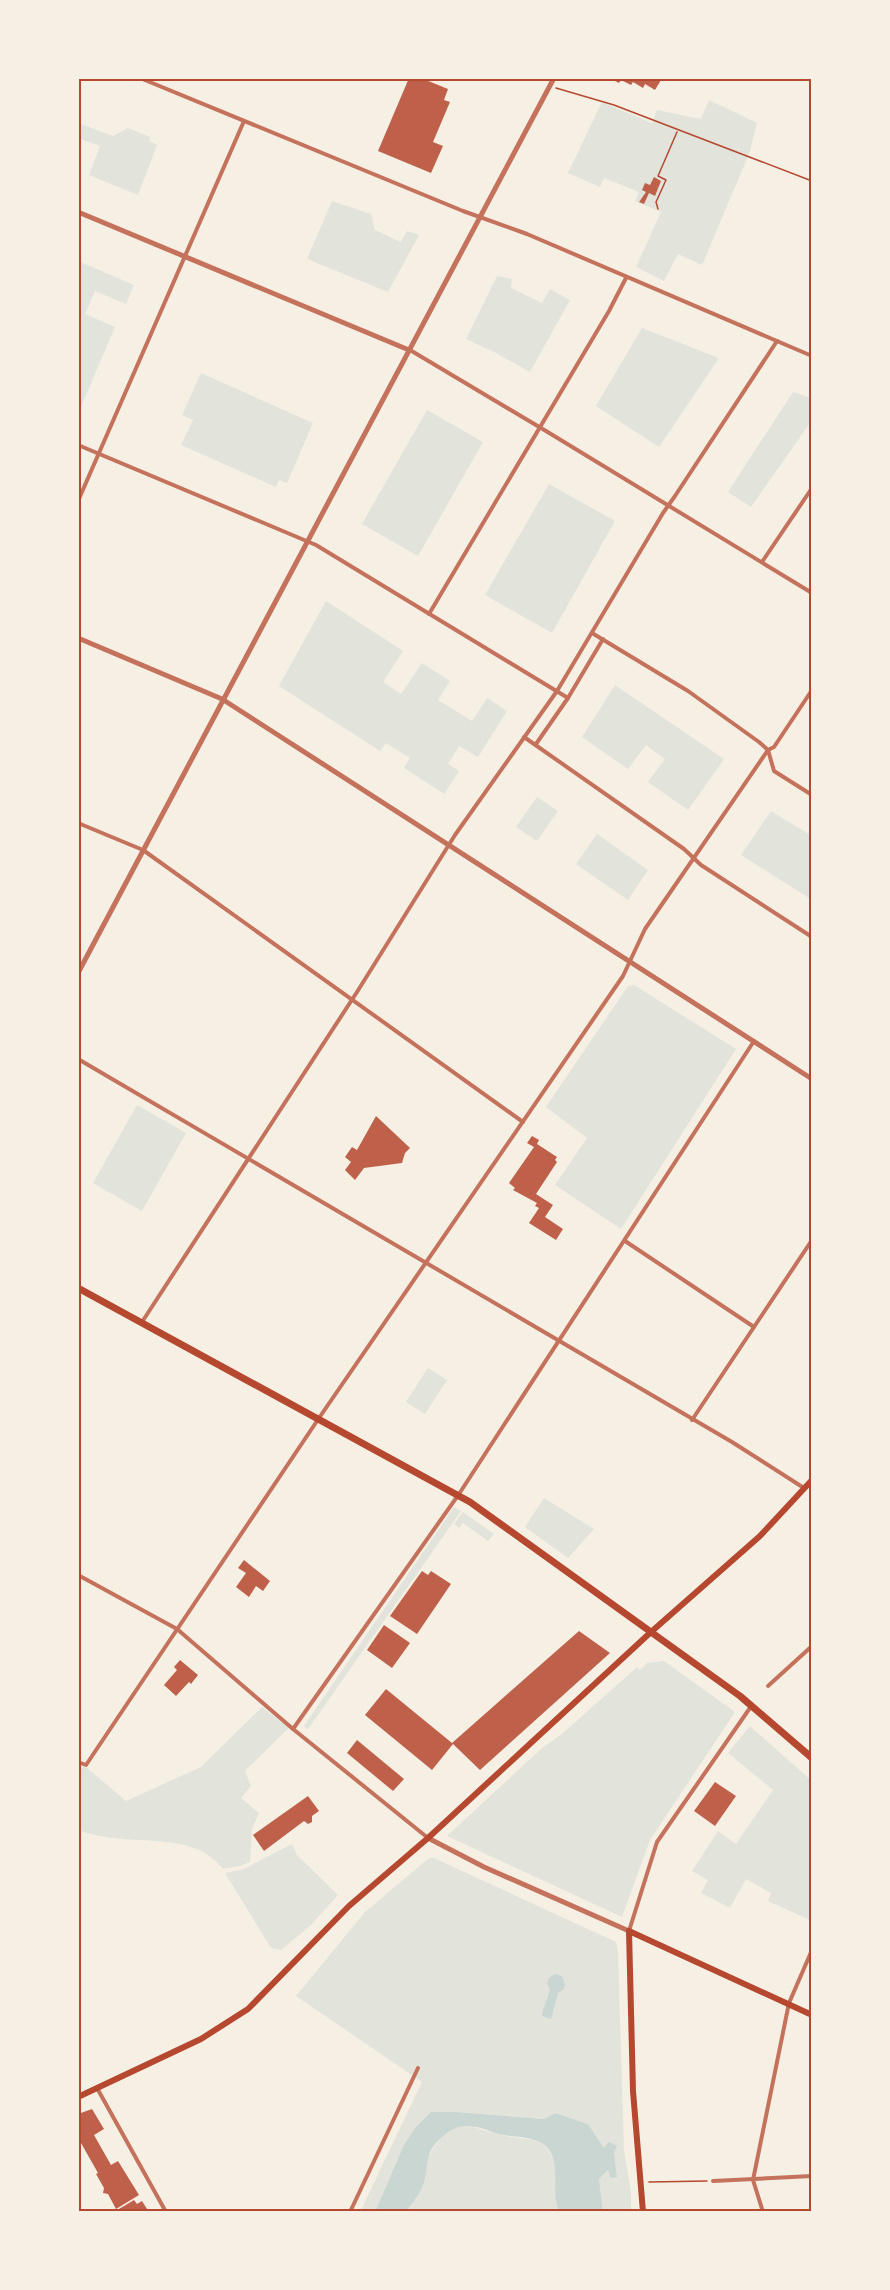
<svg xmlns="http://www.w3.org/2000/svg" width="890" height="2290" font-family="Karla,sans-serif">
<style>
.green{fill:#e2e4dc}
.water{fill:#c9d6d2}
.building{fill:#bf614a}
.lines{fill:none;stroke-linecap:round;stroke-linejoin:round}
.path{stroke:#b5482f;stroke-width:1.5}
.minor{stroke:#c5725c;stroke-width:4}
.tertiary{stroke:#c5725c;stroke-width:5}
.secondary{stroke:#b5482f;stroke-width:6}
.primary{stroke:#b5482f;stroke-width:7}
.neatline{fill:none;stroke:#b5482f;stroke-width:2}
</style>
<rect width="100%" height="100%" fill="#f6efe4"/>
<!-- green -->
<g class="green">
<path d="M709,100L757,123L749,154L702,265L678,254L664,281L636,267L661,212L635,201L639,192L604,178L600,187L568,173L602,102L652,123L657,110L701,119Z"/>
<path d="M78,123L113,136L128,128L150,137L149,141L157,145L138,195L89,175L100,146L78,138Z"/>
<path d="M332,201L371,214L375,230L401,242L407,231L419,235L388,292L307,259Z"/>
<path d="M78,261L134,285L126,304L95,291L85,314L115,327L80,409L78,408Z"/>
<path d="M497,276L512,279L511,288L542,303L550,289L570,300L530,372L496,353L466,339Z"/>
<path d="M642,328L719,358L659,447L596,406Z"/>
<path d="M201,373L313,423L287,483L279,480L276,487L181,445L193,420L182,415Z"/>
<path d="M793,392L812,398V420L751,507L728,492Z"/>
<path d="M427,410L483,442L418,556L362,524Z"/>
<path d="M549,484L615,521L552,633L485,595Z"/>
<path d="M326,601L403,651L383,682L401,694L422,663L450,681L438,700L472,721L487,698L507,711L478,757L459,746L448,764L459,771L444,794L404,768L410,758L386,743L380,751L279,686Z"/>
<path d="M615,685L724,759L688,810L648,782L665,759L646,745L628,769L582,737Z"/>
<path d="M537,797L558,811L537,841L516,827Z"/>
<path d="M771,811L812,836V900L741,855Z"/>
<path d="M597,834L648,870L628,900L576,864Z"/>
<path d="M634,985L736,1049L621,1229L555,1185L587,1138L546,1107L628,986Z"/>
<path d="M137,1105L186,1133L142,1211L93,1183Z"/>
<path d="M428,1368L447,1380L425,1414L406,1402Z"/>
<path d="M544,1498L594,1529L568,1558L525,1527Z"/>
<path d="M454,1507L461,1511L308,1729L304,1726Z"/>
<path d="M463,1512L494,1534L488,1541L463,1523L459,1528L454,1524Z"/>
<path d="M664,1661L735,1712L650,1840L622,1917L447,1836L542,1748L562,1734L637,1667L640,1670L647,1663Z"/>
<path d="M262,1707L289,1728L245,1771L251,1786L241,1798L259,1813L252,1829L250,1862L240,1866L223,1869C216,1861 208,1853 197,1849C160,1835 117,1845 78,1830V1765L87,1768L126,1801L201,1767Z"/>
<path d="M750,1726L812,1781V1921L768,1901L771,1893L746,1879L730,1908L701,1893L708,1880L692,1871L718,1831L736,1844L773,1790L728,1753Z"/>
<path d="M292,1844L297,1855L338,1895L311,1925L281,1950L271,1948L225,1873L244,1869Z"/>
<path d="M429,1858H434L616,1942L618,1952L624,2150L631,2193V2212H603L599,2179L608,2170L617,2177L614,2153L617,2146L604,2148L588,2124L555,2113L544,2119L456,2112L393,2173L375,2212H360L422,2082L296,1996L365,1912Z"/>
<path d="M468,2125C480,2129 492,2133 505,2136C529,2140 549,2136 555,2166C558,2182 553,2197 559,2212H405C431,2182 418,2135 468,2125Z"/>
</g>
<!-- water -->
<g class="water">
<path d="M555,1974L562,1976L565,1984L564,1989L558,1993L551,2019L542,2016V2013L550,1990L547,1984L549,1978Z"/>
<path d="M431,2112H456L544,2119L555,2113L588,2124L604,2148L609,2142L617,2146L614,2153L617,2177L611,2178L608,2170L599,2179L603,2212H559C551,2193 560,2172 551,2153C545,2139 523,2137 510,2136C496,2135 483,2127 470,2126C455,2124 435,2140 430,2153C426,2163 427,2174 423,2185C419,2195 412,2204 405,2212H375L404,2145L416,2127Z"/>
</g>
<!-- building -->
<g class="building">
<path d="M409,78H421L448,89L444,100L450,102L433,142L443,146L431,173L378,151Z"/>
<path d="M609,78H659L661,80L655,90L645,84L643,88L633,82L631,85L621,80L619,83Z"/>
<path d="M654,177L661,181L655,196L649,193L644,204L639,202L646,192L642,190L645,183L650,185Z"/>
<path d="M376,1116L410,1148L405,1153L402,1163L364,1168L355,1180L345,1170L351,1162L345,1157L352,1147L357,1150Z"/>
<path d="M532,1136L539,1140L537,1144L557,1157L555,1160L557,1162L536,1194L553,1205L545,1217L563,1229L556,1240L529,1223L539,1208L535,1206L537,1203L513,1190L515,1188L509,1183L534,1147L527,1143Z"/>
<path d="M244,1560L270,1581L263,1591L256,1586L249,1597L236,1587L246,1573L238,1568Z"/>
<path d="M422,1571L428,1575L431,1571L451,1584L417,1634L390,1616Z"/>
<path d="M384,1625L410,1643L392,1668L367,1650Z"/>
<path d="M579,1631L610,1653L480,1770L453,1744L432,1770L365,1715L386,1689L452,1743Z"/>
<path d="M180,1660L198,1675L191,1684L189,1682L176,1696L164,1685L177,1670L174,1667Z"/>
<path d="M357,1740L404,1779L393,1791L347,1753Z"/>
<path d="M715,1782L736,1796L715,1826L694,1811Z"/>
<path d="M308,1796L319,1811L312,1816V1822L308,1824L304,1821L264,1851L253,1835Z"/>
<path d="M92,2109L104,2129L94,2135L111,2165L118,2161L139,2195L116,2209L108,2194L103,2193L104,2188L96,2174L98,2173L81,2143L78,2145V2114Z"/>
<path d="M134,2200L137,2204L142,2201L147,2209L142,2212H114Z"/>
</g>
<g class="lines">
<!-- path -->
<g class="path">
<path d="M556,88L614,105L812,181"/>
<path d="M658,209L656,202L666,180L658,176L677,132"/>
<path d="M649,2182L707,2181"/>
</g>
<!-- minor -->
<g class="minor">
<path d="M140,78L463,211L527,234L812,356"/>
<path d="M410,350L546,431L812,593"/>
<path d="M78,445L316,545L568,698"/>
<path d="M78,501L244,121"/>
<path d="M762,562L812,488"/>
<path d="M429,614L609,311L626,278"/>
<path d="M592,633L688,691L759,742L768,750L774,771L812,795"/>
<path d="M524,737L684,849L701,865L812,937"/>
<path d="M536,744L568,698L603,639"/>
<path d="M78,823L143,850L523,1122"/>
<path d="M78,1059L732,1442L804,1488"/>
<path d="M625,1241L754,1327"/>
<path d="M142,1322L357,992L455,835L557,691L663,513L675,496L777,341"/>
<path d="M692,1420L812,1240"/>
<path d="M78,1575L177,1629L293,1729L428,1838"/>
<path d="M768,1686L812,1646"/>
<path d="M293,1729L459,1494L754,1041"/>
<path d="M78,1762L86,1765L319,1418L623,976L645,929L768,750L774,747L812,690"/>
<path d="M629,1931L657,1842L752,1705"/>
<path d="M97,2088L166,2212"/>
<path d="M713,2181L812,2176"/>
<path d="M350,2212L418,2068"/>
<path d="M763,2212L753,2180L789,2003L812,1950"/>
</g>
<!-- tertiary -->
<g class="tertiary">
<path d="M78,212L409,350"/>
<path d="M78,638L222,699L812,1079"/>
<path d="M78,973L554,78"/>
<path d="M428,1838L484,1867L629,1931"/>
</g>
<!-- secondary -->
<g class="secondary">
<path d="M78,2097L201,2039L248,2009L349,1906L428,1838L651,1632L760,1536L812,1480"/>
<path d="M643,2212L633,2091L629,1931L812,2015"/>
</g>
<!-- primary -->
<path class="primary" d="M78,1288L470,1502L740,1696L812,1758"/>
</g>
<!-- border -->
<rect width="890" height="2290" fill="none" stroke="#f6efe4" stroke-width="159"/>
<rect x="80" y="80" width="730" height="2130" class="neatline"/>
</svg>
